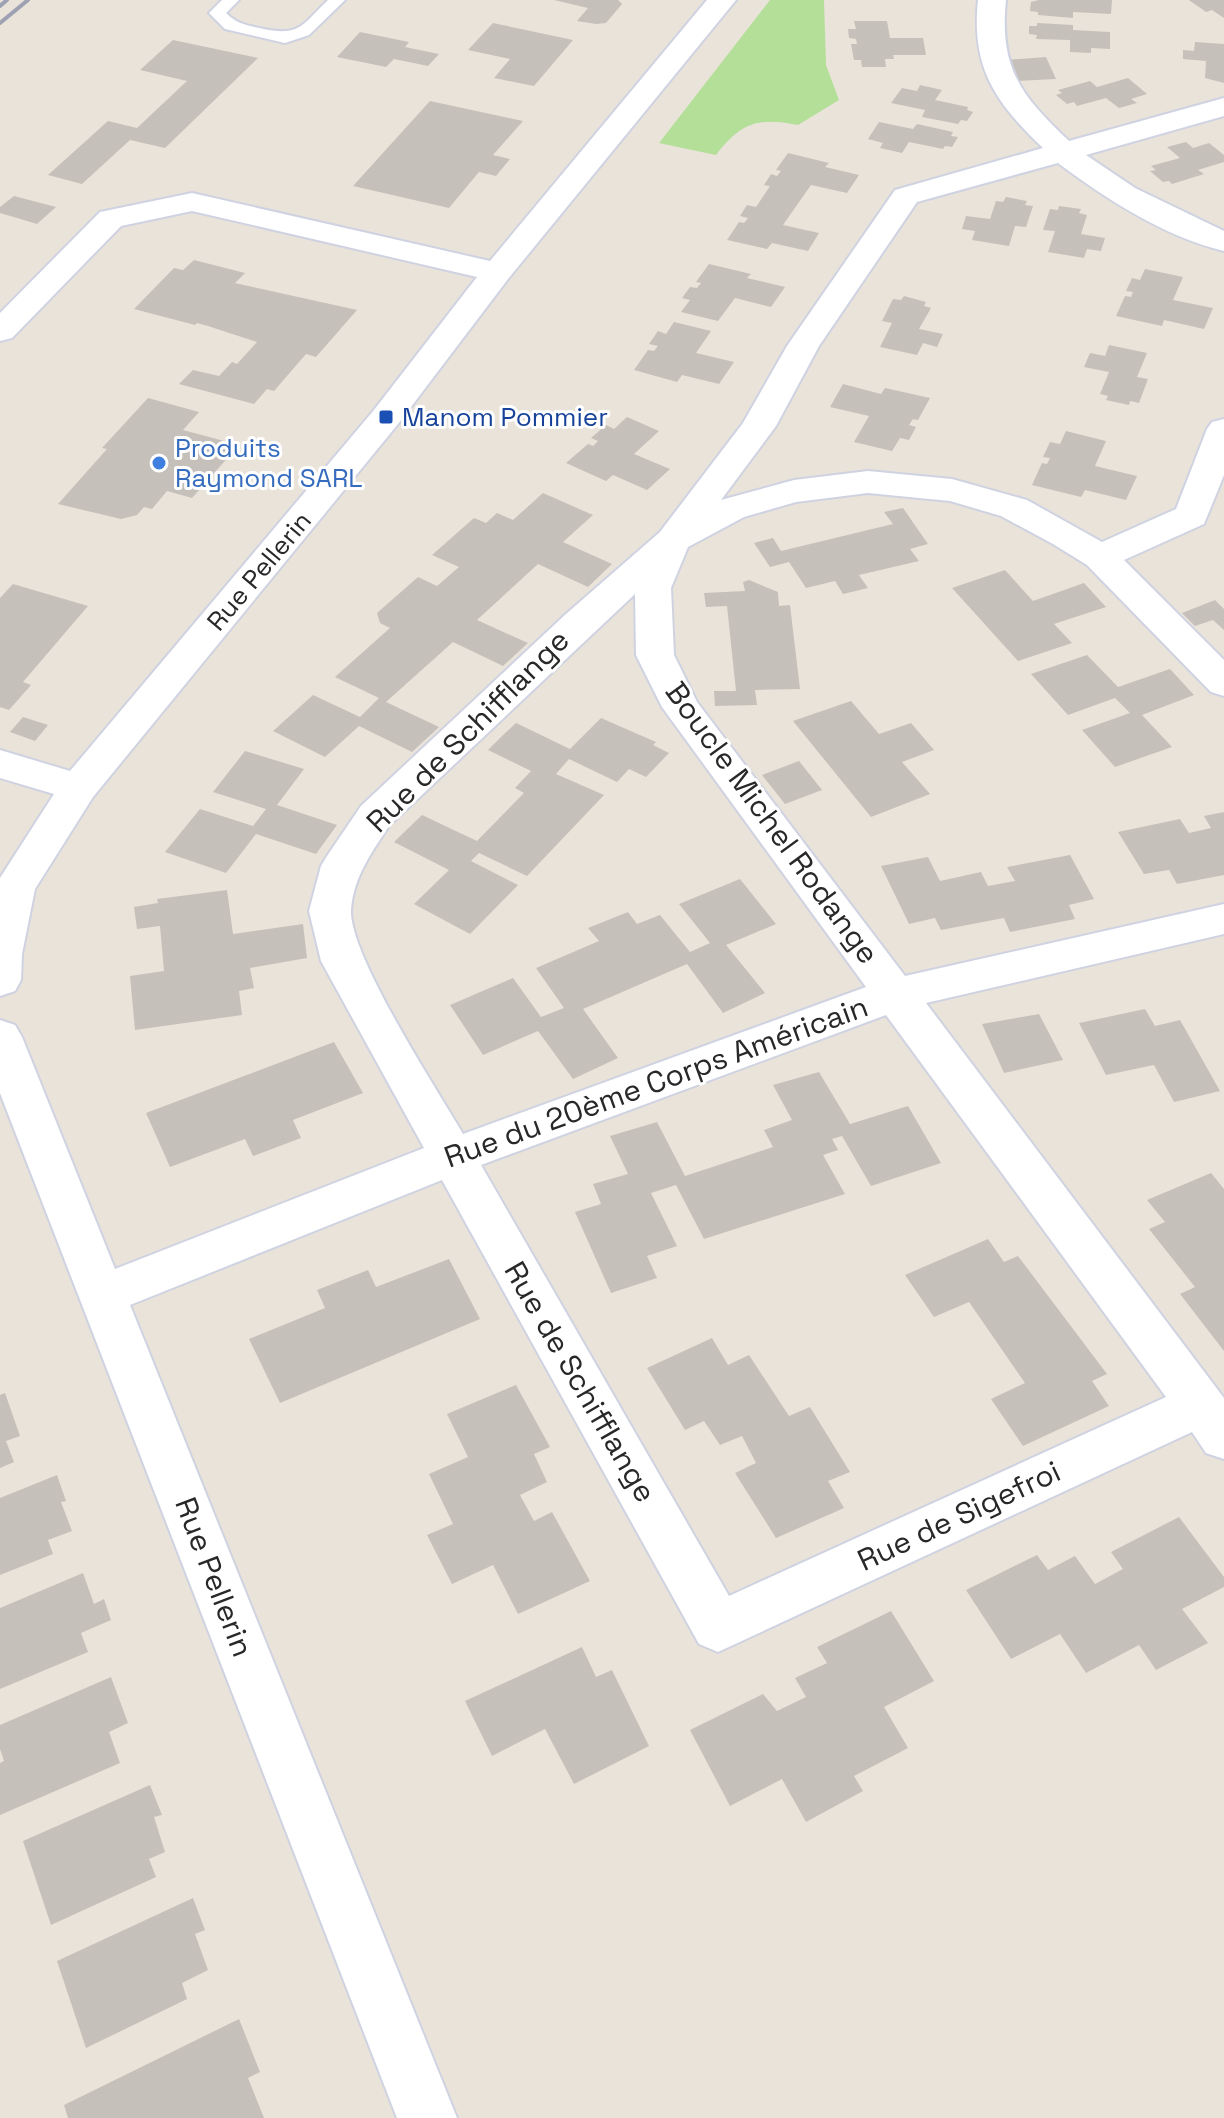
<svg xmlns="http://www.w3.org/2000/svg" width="1224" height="2118" font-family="'Space Grotesk',sans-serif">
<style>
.green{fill:#b3df98}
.building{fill:#c5c0ba}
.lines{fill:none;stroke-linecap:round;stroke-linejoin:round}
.lane-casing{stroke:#cfd3e1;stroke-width:4}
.street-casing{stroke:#cfd3e1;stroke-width:4}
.lane{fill:#fff;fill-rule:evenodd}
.street{fill:#fff;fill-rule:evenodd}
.rail{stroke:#9da1b2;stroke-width:4}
.transit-dot{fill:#1a4fb4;stroke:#fff;stroke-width:3}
.shop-dot{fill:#3f7fe0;stroke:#fff;stroke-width:3}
.labels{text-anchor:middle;stroke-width:6;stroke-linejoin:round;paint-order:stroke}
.far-transit-label{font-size:26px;fill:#164399;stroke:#fff;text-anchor:start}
.far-shop-label{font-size:26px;fill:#366cbe;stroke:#fff;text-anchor:start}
.far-street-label{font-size:26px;fill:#282828;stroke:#fff}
.street-label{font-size:30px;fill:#282828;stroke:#fff}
</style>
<rect width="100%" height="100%" fill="#eae3da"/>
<!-- green -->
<path class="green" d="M770,0H824L826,65L839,100L798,125C759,117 741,122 716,155L659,143Z"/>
<!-- building -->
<g class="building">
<path d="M554,0H618L622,4L606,23L596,24L577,21L588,8Z"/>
<path d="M1039,0H1112L1111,14L1073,12V18L1038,15V12L1030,11L1031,2Z"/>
<path d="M1189,0H1224V18L1212,10L1206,12Z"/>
<path d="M854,21H887L890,38H923L926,55H893L894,59H885L886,67H862L861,60H854L851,44H857L856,39L849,38L848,29H856Z"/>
<path d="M493,23L573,40L534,86L494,78L510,59L468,50Z"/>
<path d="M1037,23L1073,25V30L1110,32V49L1091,48V53L1070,52V40L1036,39L1037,35L1029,34V26H1037Z"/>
<path d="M360,32L409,42L405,47L439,54L428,66L394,59L386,67L337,57Z"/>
<path d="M173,40L258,58L165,148L130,140L82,184L48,175L108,121L137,128L187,81L140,70Z"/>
<path d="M1195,42L1224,44V83L1205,78L1206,61L1183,59V50L1194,51Z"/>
<path d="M1046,57L1056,79L1016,81L1005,60Z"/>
<path d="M1128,78L1147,94L1131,99L1137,103L1119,108L1106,98L1077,106L1074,102L1067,104L1056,95L1062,93L1058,90L1090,81L1097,87Z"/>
<path d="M920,85L942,90L935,100L968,107L967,110L973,112L967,121L961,120L958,124L922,117L925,110L891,103L902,88L917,91Z"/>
<path d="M430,101L523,121L493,155L510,159L496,176L479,172L449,208L353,186Z"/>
<path d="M879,122L913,129L917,124L953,132L951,136L958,137L952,147L945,146L943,149L909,142L902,153L880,148L883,143L868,139Z"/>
<path d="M1186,142L1193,148L1209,143L1224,155V162L1198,170L1204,174L1172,184L1169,181L1163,182L1150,171L1156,170L1151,166L1180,158L1167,147Z"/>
<path d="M788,153L829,163L825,167L859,175L847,193L811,185L783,225L819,233L808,251L772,243L767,249L727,240L739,222L744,223L748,218L740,216L747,205L756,207L770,186L764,185L771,174L777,176L781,171L776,170Z"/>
<path d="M14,196L56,207L37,224L0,213V207Z"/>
<path d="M1006,197L1027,201L1025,205L1033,206L1026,227L1015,226L1009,246L972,240L975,231L962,229L966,216L990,219L996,201L1003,202Z"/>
<path d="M1059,206L1081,209L1079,213L1087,215L1081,234L1105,238L1101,251L1087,249L1084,258L1048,252L1055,231L1043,230L1050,209L1058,210Z"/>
<path d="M194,260L245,273L235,283L357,310L316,357L306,354L274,391L267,389L254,404L179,384L193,370L219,376L232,362L237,364L257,342L208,326L197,323L195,325L134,309L174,268L183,270Z"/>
<path d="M709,264L751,274L747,278L785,287L771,307L735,298L718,321L681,312L690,300L682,298L690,287L697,288L701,283L696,282Z"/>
<path d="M1145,269L1183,277L1173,300L1213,308L1204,329L1164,320L1162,326L1116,316L1125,296L1131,297L1133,292L1126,291L1132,278L1140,280Z"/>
<path d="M904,296L926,302L924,306L931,308L919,329L943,334L937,347L923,343L917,355L880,347L892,323L882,321L893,299L901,300Z"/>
<path d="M674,322L711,331L696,353L734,362L719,384L682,375L677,382L634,370L648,350L654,351L658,346L649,344L658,331L666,334Z"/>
<path d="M1109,345L1147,353L1137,377L1148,379L1139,403L1130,401L1129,405L1106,400L1108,396L1100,394L1109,372L1084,367L1090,353L1105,356Z"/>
<path d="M843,384L881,394L885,388L930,398L918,420L913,419L909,425L916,427L909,440L900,438L892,451L854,442L869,416L830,407Z"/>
<path d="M148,398L199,412L183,430L239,445L192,498L167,491L152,509L144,507L137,515L121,519L58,504L107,449L102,448Z"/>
<path d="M627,417L659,431L634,454L670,469L647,490L613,475L606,481L566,463L588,444L593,446L598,441L591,438L606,425L614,429Z"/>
<path d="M1066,431L1106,441L1095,466L1137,476L1126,500L1085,490L1081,497L1032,485L1042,463L1047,464L1050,458L1043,457L1050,442L1060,444Z"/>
<path d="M543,493L593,515L563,542L612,564L588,587L538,564L477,620L528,643L503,666L453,642L386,702L439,727L412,752L359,726L325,757L273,731L313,695L360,717L379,698L335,677L390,628L380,623L377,613L418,577L437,586L459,567L432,555L474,518L486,523L497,513L513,520Z"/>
<path d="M903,508L928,544L910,549L919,561L859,575L868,588L843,594L835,581L806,588L789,562L770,567L754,543L773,538L781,551L893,524L884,512Z"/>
<path d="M1005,570L1033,601L1084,583L1106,607L1054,624L1072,643L1018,661L952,588Z"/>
<path d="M749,580L778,592L779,606L790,605L800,689L755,690L757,705L715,706L714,691H736L727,606L706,607L704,593L745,591L743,582Z"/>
<path d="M13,584L88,606L23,682L31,685L9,710L0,707V598Z"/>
<path d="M1215,600L1224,609V630L1213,620L1195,626L1182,613Z"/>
<path d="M1087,655L1118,687L1170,669L1194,695L1142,715L1172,747L1115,767L1082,730L1130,713L1115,698L1068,715L1031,674Z"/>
<path d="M851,701L879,734L911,723L934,750L902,762L930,794L871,817L793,721Z"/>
<path d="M23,717L48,725L35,741L10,732Z"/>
<path d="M601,718L656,742L653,745L669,753L646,777L629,769L617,782L569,759L556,774L604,795L527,876L479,853L471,861L518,885L470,934L414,904L449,870L394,842L422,815L477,841L524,793L515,788L531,771L488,750L502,736L516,723L570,749Z"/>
<path d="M245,751L304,769L277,805L337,825L316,854L256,834L226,873L165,852L200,809L253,826L266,809L213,792Z"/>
<path d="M799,761L822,790L785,804L762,775Z"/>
<path d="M1224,812V875L1177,884L1169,870L1144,874L1118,832L1180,819L1189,833L1211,828L1204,816Z"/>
<path d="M1070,855L1094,899L1069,905L1075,919L1010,932L1004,918L941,930L935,918L909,924L881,866L928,857L940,881L981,872L988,886L1015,881L1007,867Z"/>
<path d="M740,879L776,924L726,945L765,993L723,1013L687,964L583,1009L618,1058L573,1079L538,1031L483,1055L450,1005L513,978L541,1017L564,1008L536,968L599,941L588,928L628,912L637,924L660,915L690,952L710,943L679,904Z"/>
<path d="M227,890L233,934L303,924L307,958L250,968L254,988L239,991L242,1015L135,1030L130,976L164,971L160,926L137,929L134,907L158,903L157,899Z"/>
<path d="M1145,1009L1155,1026L1180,1020L1220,1091L1174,1102L1154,1065L1106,1075L1079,1023Z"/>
<path d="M1039,1014L1063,1060L1004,1073L982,1024Z"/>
<path d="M334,1042L363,1093L293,1120L301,1138L253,1156L245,1139L170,1167L146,1113Z"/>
<path d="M819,1072L850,1124L908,1106L941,1163L871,1186L842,1136L832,1139L838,1150L823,1155L845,1194L704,1239L676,1185L651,1193L677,1246L647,1256L657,1278L611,1293L575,1212L601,1204L593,1184L628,1174L610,1136L657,1122L685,1176L773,1147L764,1130L792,1120L773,1085Z"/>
<path d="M1211,1173L1224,1189V1351L1180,1294L1195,1287L1149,1229L1165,1222L1147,1200Z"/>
<path d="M988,1239L1004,1262L1018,1256L1107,1374L1092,1381L1109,1406L1023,1446L991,1399L1025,1383L969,1302L934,1317L905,1275Z"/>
<path d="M449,1259L480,1319L280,1403L249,1339L325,1308L317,1290L368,1270L376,1287Z"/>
<path d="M712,1338L728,1365L749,1355L789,1416L810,1407L850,1472L828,1481L844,1508L776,1538L735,1473L756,1463L742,1436L720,1445L704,1421L685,1430L647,1368Z"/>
<path d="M516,1385L550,1447L534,1454L547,1482L520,1495L534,1521L552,1512L590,1581L518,1614L493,1565L452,1584L427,1535L453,1524L429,1474L468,1457L447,1414Z"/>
<path d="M5,1393L20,1436L6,1441L14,1462L0,1468V1395Z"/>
<path d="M57,1475L66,1501L61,1502L72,1531L48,1540L53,1554L0,1575V1498Z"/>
<path d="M1179,1517L1224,1577V1587L1182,1609L1208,1643L1156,1670L1139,1645L1086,1673L1060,1634L1011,1659L966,1590L1037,1555L1048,1570L1075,1556L1095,1584L1123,1569L1111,1552Z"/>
<path d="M83,1573L94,1604L104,1599L111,1620L81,1633L88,1652L0,1689V1608Z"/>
<path d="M891,1611L934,1681L884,1707L908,1748L854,1776L863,1791L806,1822L782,1779L730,1806L690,1730L763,1694L777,1711L806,1697L795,1678L827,1663L817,1647Z"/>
<path d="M582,1647L596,1677L612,1670L649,1746L574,1784L545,1729L492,1756L465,1701Z"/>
<path d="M111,1677L128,1723L109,1732L120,1763L0,1815V1763L4,1761L0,1749V1725Z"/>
<path d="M150,1785L162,1815L154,1817L165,1852L149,1859L156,1877L51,1925L23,1841Z"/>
<path d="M193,1898L205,1930L195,1934L208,1970L182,1983L187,1999L86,2048L57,1961Z"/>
<path d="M239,2019L260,2072L248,2078L264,2118H68L64,2105Z"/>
</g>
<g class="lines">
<defs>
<path id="lane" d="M222,0H239L226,13C236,23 245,25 259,28C300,37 300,27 328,0H345L309,35L285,43L225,29L209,13Z"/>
<g id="street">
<path d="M707,0H736L508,279L398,424L93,797L35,889L22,954L21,980L15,991L0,996V878L54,794L0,778V750L70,771L374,410L477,277L192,211L121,226L12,338L0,341V313L100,212L192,193L490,261Z"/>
<path d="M978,0H1006C999,68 1021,96 1069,141L1224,98V116L1086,155L1135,188L1224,231V251C1165,237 1106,199 1058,163L917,202L819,346L776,426L721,500L794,480L868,471L952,479L1027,500L1102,542L1176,509L1207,429L1212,422L1224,419V475L1204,524L1124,560L1224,660V696L1211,692L1087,565L1053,544L1001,516L950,501L868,493L796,502L744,517L688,547L671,588L674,655L697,702L905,976L1224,904V934L926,1003L1224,1398V1459L1206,1453L1192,1432L718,1652L699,1644L442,1180L130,1305L457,2118H397L0,1093V1020L15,1025L22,1037L115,1269L424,1148L321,961L309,911L321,866L327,856L361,806L566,614L660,532L743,423L787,346L895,190L1043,148C995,102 971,68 978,0ZM635,594L636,655L662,707L866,987L463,1134C437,1089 348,954 351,909C354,876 372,852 389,826ZM886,1015L1166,1397L729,1596L481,1165Z"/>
</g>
</defs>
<!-- lane casing -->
<use href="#lane" class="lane-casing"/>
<!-- street casing -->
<use href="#street" class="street-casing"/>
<!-- lane -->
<use href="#lane" class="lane"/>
<!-- street -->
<use href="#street" class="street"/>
<!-- rail -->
<g class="rail">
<path d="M0,6L7,0"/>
<path d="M0,23L28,0"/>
</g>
</g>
<!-- markers -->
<rect class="transit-dot" x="378" y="409" width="16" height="16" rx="4"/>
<circle class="shop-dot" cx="159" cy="463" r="8"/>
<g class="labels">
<!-- far-transit labels -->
<g class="far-transit-label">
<text x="402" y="426">Manom Pommier</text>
</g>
<!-- far-shop labels -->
<g class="far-shop-label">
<text x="175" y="457">Produits<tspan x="175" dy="30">Raymond SARL</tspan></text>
</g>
<!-- far-street labels -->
<g class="far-street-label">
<text transform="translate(259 571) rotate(-50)" y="9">Rue Pellerin</text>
</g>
<!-- street labels -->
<g class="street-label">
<text transform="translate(468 731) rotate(-45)" y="10">Rue de Schifflange</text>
<text transform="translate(772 823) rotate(54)" y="10">Boucle Michel Rodange</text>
<text transform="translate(656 1082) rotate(-20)" y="10">Rue du 20ème Corps Américain</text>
<text transform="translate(580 1382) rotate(60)" y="10">Rue de Schifflange</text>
<text transform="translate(959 1516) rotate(-25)" y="10">Rue de Sigefroi</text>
<text transform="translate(214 1577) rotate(69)" y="10">Rue Pellerin</text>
</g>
</g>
</svg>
